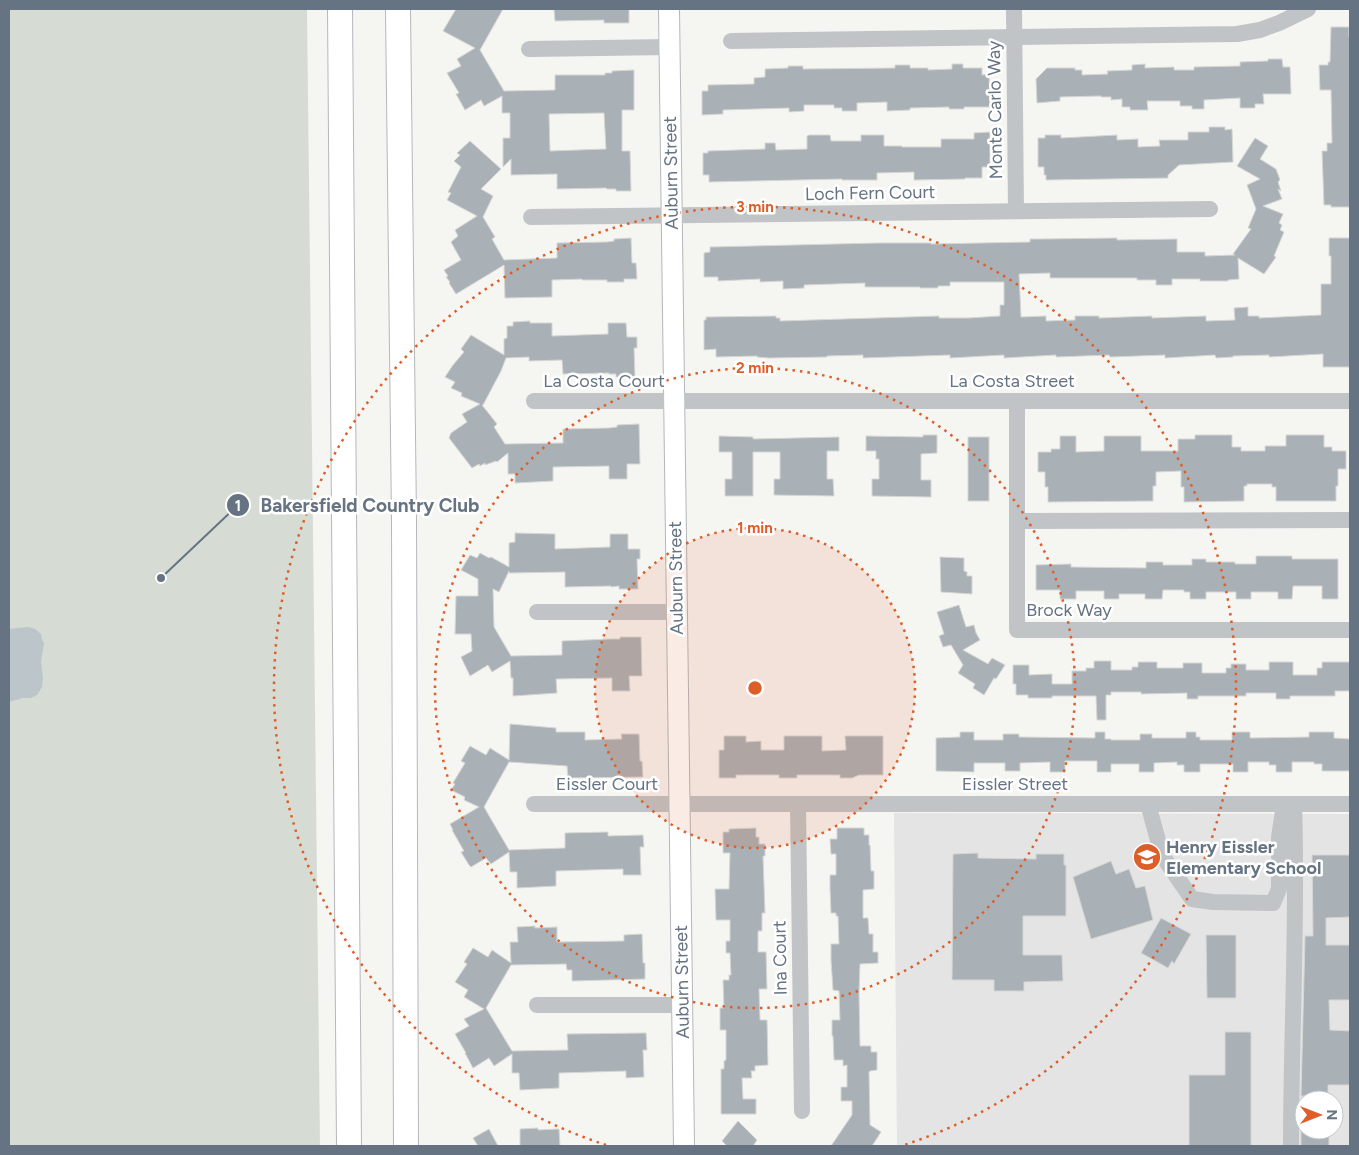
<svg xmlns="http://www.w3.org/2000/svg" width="1359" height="1155" font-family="Figtree,sans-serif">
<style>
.built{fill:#e3e4e3;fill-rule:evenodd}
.green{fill:#d6dcd3}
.water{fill:#bbc5ca}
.building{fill:#a9b1b6;stroke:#d6d6d4;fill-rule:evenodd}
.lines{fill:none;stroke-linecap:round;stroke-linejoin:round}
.major-casing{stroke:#b3b7bb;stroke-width:22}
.highway-casing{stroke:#b5b8bb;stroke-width:26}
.minor{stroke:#c0c4c7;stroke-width:16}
.major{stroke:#fff;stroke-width:20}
.highway{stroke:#fff;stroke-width:24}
.ring{fill:none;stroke:#de5e29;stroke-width:2.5;stroke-dasharray:2.5 5}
.labels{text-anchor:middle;stroke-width:5;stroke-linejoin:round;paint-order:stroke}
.street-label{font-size:18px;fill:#657382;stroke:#fff}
.poi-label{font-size:18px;font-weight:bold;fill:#657382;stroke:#fff;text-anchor:start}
.centre{fill:#de5e29;stroke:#fff;stroke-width:2.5}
.ring-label{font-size:15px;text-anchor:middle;font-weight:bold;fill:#de5e29;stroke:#fff;stroke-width:5;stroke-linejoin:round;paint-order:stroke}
.leader{fill:none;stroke:#657382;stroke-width:2}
.callout-dot{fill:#657382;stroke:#fff;stroke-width:2}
.mark-label{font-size:15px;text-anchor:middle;font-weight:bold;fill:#fff}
.callout-label{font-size:19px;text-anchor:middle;font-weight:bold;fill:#657382;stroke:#fff;stroke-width:5;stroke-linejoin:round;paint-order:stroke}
</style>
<rect width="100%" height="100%" fill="#f5f5f2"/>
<!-- built -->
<path class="built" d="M894,813L1350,814V1146H897ZM1304,1100H1334V1130H1304Z"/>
<!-- green -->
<path class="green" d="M9,9H307L320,1146H9Z"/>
<!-- water -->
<path class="water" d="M28,627L35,629L41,634L42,640L44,643L41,662L43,678L42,687L37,695L31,698H23L9,702V629Z"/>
<!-- building -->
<g class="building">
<path d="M456,9H503L480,50L504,91L555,90V75H605V73H612V71L634,70V110H622V151H630L631,191H616V189H607L606,188L557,189V174L511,175V159L503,167V138H510V113H502V96L484,106L481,100L465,110L456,94L459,93L447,73L461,66L457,59L475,48L443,31ZM604,113L606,149L550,151L549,114Z"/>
<path d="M554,9H629V23H604V20L555,21Z"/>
<path d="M1331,27H1349V37H1350V207H1331V205H1324L1322,151H1327V143H1332L1331,90H1320L1319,65H1328V62H1330Z"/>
<path d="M1268,59H1282L1283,67H1290L1291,94H1263L1264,104H1255V108H1240V98L1204,100V109H1192V106H1180V101H1147L1148,110H1130V107H1122V99L1111,100V97H1101V96L1060,97V101L1037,103L1036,79L1047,68H1075V70H1082V75L1108,74L1107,71L1132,70V65L1145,64V68L1174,67V70H1194V67L1240,66V62L1268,61Z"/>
<path d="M952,64H963V68H982V75L989,74L990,107H964V109H949V107L910,108V110L887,111V102L857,103V111H842V108H834V105H804V111L789,112V108L723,110V114L702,115V91H708V85L754,84V78L765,77V69L788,68V66H803V69L895,68V65H910V68H928V70L952,69Z"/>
<path d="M1209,127H1225V130L1232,129L1233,162L1179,165L1168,175V178L1046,180V175H1044V167H1038V138H1045V135H1061V138L1117,135V140L1138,139V147L1160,146L1159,140H1188V132H1209Z"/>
<path d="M990,132V167H982V178H965V179L914,180V172L877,173V180H842V179L709,182V175H703V153H708V151L765,149V143H775L776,150L807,149V136L809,135H830L831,141H861V135H884V146H902V147H941V139H974V133Z"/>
<path d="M1255,138L1268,146L1260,159L1276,169L1280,180L1278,182L1281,191L1278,189L1282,199L1263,206L1283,214L1279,223L1282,225L1280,230L1284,232L1274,256L1276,257L1264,274L1238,258L1239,279L1228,280V281H1200V279H1172V285H1156V280H1137V278H1050V273L1019,274L1021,317L1046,316V321L1075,320V316H1099V318L1152,316V318L1206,316V321L1235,320L1234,308L1248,307V316H1259V318L1321,315V284H1331V256H1329V238H1350V367H1323V354L1269,357V355L1233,356V357L1216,358L1215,355L1165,358V355L1110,357L1109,355L1056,357V355L1004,358V355L950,358V355L863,358V355L827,356V357L769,358L757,357V356L716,357V349L704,350V320H706V317L776,316V318H780V321L939,316V318H968L1000,316V305H1004V282H950V286H938V288H920V287H865V283L804,285V288L783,289V281L760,282V279L718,281V277H704V253L710,252V247L878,243H931V244L1030,242V239H1042L1117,238V240L1177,239V252H1205V256L1235,255L1233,254L1251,229L1248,228L1256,209L1247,185L1260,179L1237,166Z"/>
<path d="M470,141L501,169L481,189L493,196L483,217L495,237L492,239L504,260L557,258V243L607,242L614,241V239L631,238L632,263H636L637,279H624V282H607V280H582V279L552,280V297L505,298L504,265L456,294L449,283L450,282L446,277L448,276L444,270L461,260L451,242L458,236L455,230L477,216L447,200L451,193L448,192L461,167L454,161L460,155L457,153Z"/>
<path d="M530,321V323H552V336L608,334V323H626L627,337H637V348H634L635,377H616V374H609V373L563,374L562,360L529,361V357L506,358L501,371L483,405H482L497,424L494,427L505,444L563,443V429L609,428L617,427V425L639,424L640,464H627V479H609V466L553,467V481L515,483V474H508V453L497,462L496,461L485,465V463L480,466L479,464L472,468L449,438L451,433L467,422L462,414L480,404L461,396L462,393L451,388L455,382L445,377L453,365L464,352L461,349L471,335L504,355V339L507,338V326H513V322Z"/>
<path d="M923,435H937V453L921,454V480H931V497L872,496V479H879V459H876V451H866V436L923,437Z"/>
<path d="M1195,435H1232V447H1241V451H1265V446H1286V435H1324V447H1332V451H1346V469H1338V486H1336V501H1276V487H1272V484H1247V486H1244V501L1184,502V487H1181V471L1156,472V486H1153V501L1048,502V487H1045V472H1038V452H1051V449H1060V436H1076V452L1104,451V436H1141V451H1178V439H1195Z"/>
<path d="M719,436L753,437V439L839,437V451H827V479H833L834,496L774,495V479H780V452H753V496H725V479H732V452H719Z"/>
<rect x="968" y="437" width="21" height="64"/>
<path d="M515,533L555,534V549L610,547V534H628V549H640V559H637L638,589H619V586L611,587V586L565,587V572L509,573V571L499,592L493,589L494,627L511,656L562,655V641L611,639H620V637H641L642,676H629L630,691H612V678L556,679L557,693L513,696V678H511L510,661L492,672L488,665L470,676L461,657L472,651L471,634H455L456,596H478V579L461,570L470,555L477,558L480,553L489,558L491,557L509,567V543L515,542Z"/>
<path d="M1256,556H1292V559H1338V599H1322V586H1293L1292,599H1278V592H1251V599H1236V592H1206V599H1190V592H1184V590H1163L1162,599H1145V594H1119V599H1104V591H1076V599H1060V590H1036V565L1071,564V567L1146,568V562H1163V565H1192V559H1206V562H1235V564H1256Z"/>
<path d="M940,557L964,558V571L967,572V576H972V594L941,592Z"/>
<path d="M959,605L966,627L974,625L976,633L980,640L963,650L988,664L992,658L1005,665L996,679L994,678L984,695L973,688L975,684L958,673L963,665L951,645L943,647L939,636L944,634L937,612Z"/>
<path d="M1094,661H1111V670H1132V667H1138V662H1157V668H1183V663H1202V673H1226V668H1231V664H1246V670H1269V662H1293V675H1317V668H1322V662H1350V691H1335V696H1290V699H1276V693H1246V696H1198V699H1187V693L1141,694V692H1111V695H1106V720H1097L1096,696H1052V698H1028V695H1016V684H1013V665H1029V675L1052,674V684H1072V671H1086V668H1094Z"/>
<path d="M510,724L556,728V732H585V740L622,739L621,734H639L640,761H642L643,777L568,778L567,766L509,762L484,807L509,850L565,848V833L608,832V836L643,835L644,847H640L641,875H623V869L556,871V886L517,888V872H510L509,852L491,864L486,858L471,867L469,865L461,852L464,851L452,830H453L450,824L479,807L464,800L465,797L451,790L455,784L453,783L465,763L461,761L470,746L486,755L490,748L509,760Z"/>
<path d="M960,732H974V740H1003V734H1019V737L1095,738V732H1105V739H1111V740H1140V734H1152V738H1186V732H1196V737H1200V740H1232V732H1250V738L1309,737V732H1334V738L1350,739V771H1322V764H1314V762H1292V772H1276V765H1269V762H1248V772H1233V764H1200V772H1184V765H1177V762L1154,763V772H1139V764H1111V772H1097V761H1065V772H1050V762L1020,763V771H1005V763H974V772L936,771V738L960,737Z"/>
<path d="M724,736H746V742L761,741V750H784V736H822V751L846,750L845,736H883V775H859L852,778H840V775H797V778H779V775H736V778H719V750H724Z"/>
<path d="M756,828V837H759V844H765V856H763L765,913H762V931H758V952H766L767,989H759L760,1020H767L768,1065L755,1066V1071H751L752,1078H742L743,1099H756V1114H721V1069H724V1061L726,1060V1030H720V1008H724L723,980H729V975H731L730,953H726V941H730V920H716L715,889H729L730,853H723V832H729V829Z"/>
<path d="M837,828H864V835H869V845H870L871,871H874V889L863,890V918H868L869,934H873V952H878V963L860,964L859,993L860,1046H871V1052H877V1070L870,1071L869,1072L870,1125L881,1132L872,1146H831L852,1115V1101H841V1087H847V1065L843,1066V1060H834L833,1036H832V1020H840L839,991L833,990L831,960V944H839L838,916H836V913H831L830,889V875H836V854H831L830,839H837Z"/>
<path d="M978,853V858L1036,859V854H1064V865H1066V916H1023V955H1062L1063,981L1024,982V991H994V980H952L953,854Z"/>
<path d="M1312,855H1350V917L1326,918V945H1350V1000H1329L1330,1030L1350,1031V1085H1328V1096H1301L1305,936H1313Z"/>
<path d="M1111,861L1116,874L1129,869L1136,888L1145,886L1153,920L1091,939L1073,877Z"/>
<path d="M1161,918L1191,934L1174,964L1172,961L1168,968L1141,953Z"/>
<path d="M535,926V928L557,927V942L624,941V935L642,934L643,963H645V979L572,981V970H567L566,964L511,965L486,1008L512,1051L568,1050L567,1034L646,1033L647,1050H643L644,1077L626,1078V1071L559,1073V1088L520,1090L519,1073H512V1054L494,1066L489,1058L473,1068L465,1053H466L455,1034L469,1026L464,1019L484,1009L464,997L468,990L455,982L467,964L464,962L473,948L488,957L492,950L511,963L510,942H518L517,927Z"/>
<path d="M1206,935H1236V998H1207Z"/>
<path d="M1225,1032H1251V1146H1189V1075H1225Z"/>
<path d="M738,1121L757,1140L753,1146H727L722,1141Z"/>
<path d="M538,1128V1130L559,1129L560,1146H520V1129Z"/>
<path d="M489,1129L498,1146H478L473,1138Z"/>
<rect x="1301" y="1130" width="28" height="16"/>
</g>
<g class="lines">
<defs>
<path id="major" d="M669,9L684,1146"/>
<g id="highway">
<path d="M340,9L349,1146"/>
<path d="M398,9L404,521L406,1146"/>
</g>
</defs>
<!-- major casing -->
<use href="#major" class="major-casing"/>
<!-- highway casing -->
<use href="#highway" class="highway-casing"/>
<!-- minor -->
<g class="minor">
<path d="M1014,9L1016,211"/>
<path d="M731,41L1237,34L1260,30L1279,23L1308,9"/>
<path d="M529,49L670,47"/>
<path d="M531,217L1210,209"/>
<path d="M534,401H1350"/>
<path d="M1017,401V630H1350"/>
<path d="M1017,521L1350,520"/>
<path d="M537,612H677"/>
<path d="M534,804H1350"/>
<path d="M798,804L802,1111"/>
<path d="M1148,804L1162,855L1192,899L1213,902L1273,903L1279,889V838L1284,804"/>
<path d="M537,1005H682"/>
<path d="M1291,1146C1291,1032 1298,918 1294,804"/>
</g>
<!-- major -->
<use href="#major" class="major"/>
<!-- highway -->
<use href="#highway" class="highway"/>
</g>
<!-- distance rings -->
<circle cx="755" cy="688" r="160" fill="#de5e29" fill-opacity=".12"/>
<g class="ring">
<circle cx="755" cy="688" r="160"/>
<circle cx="755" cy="688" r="320"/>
<path d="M606 1145A481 481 0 1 1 904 1145"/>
</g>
<!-- icons -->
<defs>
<symbol id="school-disc" viewBox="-11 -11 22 22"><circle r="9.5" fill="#de5e29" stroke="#fff"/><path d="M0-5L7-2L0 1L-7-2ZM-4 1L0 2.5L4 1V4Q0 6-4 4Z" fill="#fff"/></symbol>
</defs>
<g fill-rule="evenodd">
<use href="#school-disc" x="1131" y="841" width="32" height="32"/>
</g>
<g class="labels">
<!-- street labels -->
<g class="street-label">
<text transform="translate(995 110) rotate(-91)" y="6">Monte Carlo Way</text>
<text transform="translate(671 173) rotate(-91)" y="6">Auburn Street</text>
<text transform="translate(870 193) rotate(-1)" y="6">Loch Fern Court</text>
<text x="604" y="387">La Costa Court</text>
<text x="1012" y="387">La Costa Street</text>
<text transform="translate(676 578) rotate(-91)" y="6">Auburn Street</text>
<text x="1069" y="616">Brock Way</text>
<text x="607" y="790">Eissler Court</text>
<text x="1015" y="790">Eissler Street</text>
<text transform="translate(780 958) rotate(-91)" y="6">Ina Court</text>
<text transform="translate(682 982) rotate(-91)" y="6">Auburn Street</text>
</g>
<!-- poi labels -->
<g class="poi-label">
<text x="1166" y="853">Henry Eissler<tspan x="1166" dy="21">Elementary School</tspan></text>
</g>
</g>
<circle cx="755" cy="688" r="8" class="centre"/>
<g class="ring-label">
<text x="755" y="212">3 min</text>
<text x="755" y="373">2 min</text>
<text x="755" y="533">1 min</text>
</g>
<!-- callouts -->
<path class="leader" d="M161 578L238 505"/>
<g class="callout-dot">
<circle cx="161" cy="578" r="5"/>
<circle cx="238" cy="505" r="12"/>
</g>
<g class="mark-label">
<text x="238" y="511">1</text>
</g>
<g class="callout-label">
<text x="370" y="512">Bakersfield Country Club</text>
</g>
<!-- border -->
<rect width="1359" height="1155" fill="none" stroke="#657382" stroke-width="20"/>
<!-- north arrow -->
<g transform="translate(1319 1115) rotate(90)"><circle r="24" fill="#ffffff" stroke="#c1c7cd"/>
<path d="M0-4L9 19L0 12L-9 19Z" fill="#de5e29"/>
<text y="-8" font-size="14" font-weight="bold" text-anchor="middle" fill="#657382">N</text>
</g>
</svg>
